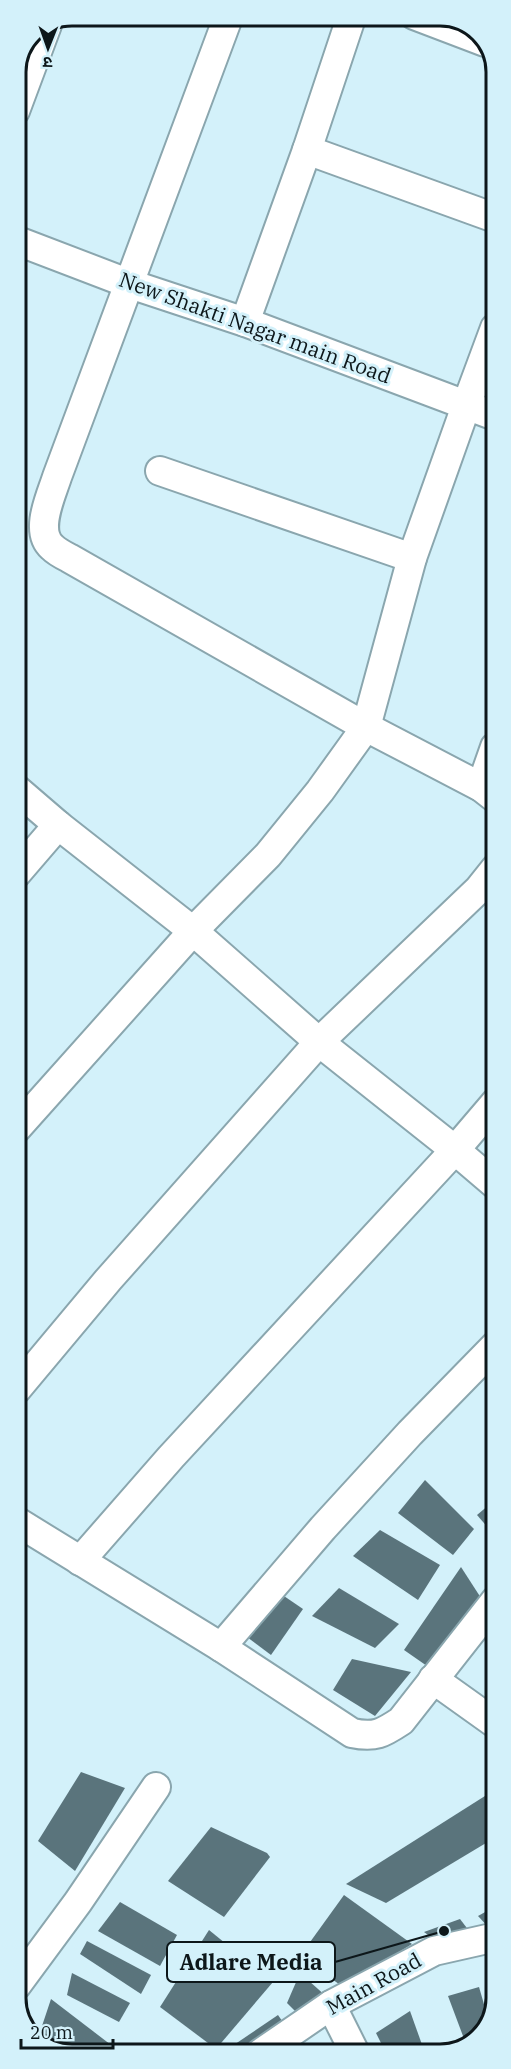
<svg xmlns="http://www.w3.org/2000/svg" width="511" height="2069" font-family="'IBM Plex Serif','Noto Sans Devanagari',serif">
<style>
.building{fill:#5a747c}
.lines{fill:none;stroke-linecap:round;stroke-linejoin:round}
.minor-casing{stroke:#8aa6ae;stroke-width:32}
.minor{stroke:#fff;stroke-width:28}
.labels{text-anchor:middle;stroke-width:6;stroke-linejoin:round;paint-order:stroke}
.street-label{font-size:21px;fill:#0d171a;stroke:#d3f1fa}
.rim{fill:none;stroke:#0d171a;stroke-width:3}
.leader{fill:none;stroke:#0d171a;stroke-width:2}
.callout-dot{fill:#0d171a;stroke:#d3f1fa;stroke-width:2}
.callout{fill:#d3f1fa;stroke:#0d171a;stroke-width:2}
.callout-label{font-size:22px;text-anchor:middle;font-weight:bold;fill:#0d171a}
</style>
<rect width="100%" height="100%" fill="#d3f1fa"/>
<!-- building -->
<g class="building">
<path d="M425,1480L474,1529L453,1555L398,1513Z"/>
<path d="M496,1499V1537L477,1515Z"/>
<path d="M380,1530L440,1565L418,1600L353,1556Z"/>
<path d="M461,1567L481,1598L427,1666L404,1650Z"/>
<path d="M339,1588L399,1624L375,1648L312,1616Z"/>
<path d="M281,1594L303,1609L271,1655L247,1637Z"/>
<path d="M352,1659L411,1672L375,1716L333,1690Z"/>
<path d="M496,1670V1701L487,1695Z"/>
<path d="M81,1772L125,1788L75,1871L38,1841Z"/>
<path d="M496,1789V1837L386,1903L346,1884Z"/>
<path d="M211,1827L267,1853L270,1857L224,1917L168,1881Z"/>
<path d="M344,1895L412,1944L343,1987L300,1956Z"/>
<path d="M120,1902L177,1935L160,1966L98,1931Z"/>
<path d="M496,1906V1929L491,1930L478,1916Z"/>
<path d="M460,1919L473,1936L439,1943L424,1932Z"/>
<path d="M209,1930L273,1982L216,2049L160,2007Z"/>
<path d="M87,1941L151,1975L141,1994L80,1954Z"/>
<path d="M72,1973L130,2003L119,2022L67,1995Z"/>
<path d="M300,1973L327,1997L300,2016L287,2003Z"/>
<path d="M488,1976H496V1997Z"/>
<path d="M479,1987L488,2018L482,2034L466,2044L448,1996Z"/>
<path d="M51,1999L115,2048L112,2053L64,2054L37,2041Z"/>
<path d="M410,2011L425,2053H386L376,2033Z"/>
<path d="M278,2015L287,2028L248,2053H222Z"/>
</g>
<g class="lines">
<defs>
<g id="minor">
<path d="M229,15L57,477C51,496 34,531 52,547C57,552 63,555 69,558L366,727L481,787L495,798"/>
<path d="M414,15L485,42"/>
<path d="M15,111L47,25"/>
<path d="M307,150L495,218"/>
<path d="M15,240L130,284L245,322L495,416"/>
<path d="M245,322L307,150L352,15"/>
<path d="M160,471L412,558"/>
<path d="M481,787L495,747"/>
<path d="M15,788L58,825L193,931L319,1042L455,1150L496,1185"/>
<path d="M15,875L58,825"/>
<path d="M16,1129L193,931L268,855L320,791L366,727L412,558L466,406L495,328"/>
<path d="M16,1390L108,1280L319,1042L479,889L495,869"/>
<path d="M16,1521L221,1647L352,1733C375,1738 383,1733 401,1721L496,1600"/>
<path d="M80,1561L171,1457L455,1150L496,1102"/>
<path d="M221,1647L323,1528L410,1433L496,1345"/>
<path d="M433,1679L496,1724"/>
<path d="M16,1986L78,1902L156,1787"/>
<path d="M331,2005L355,2053"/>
<path d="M261,2053L331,2005L434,1951L496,1937"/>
</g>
</defs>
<!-- minor casing -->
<use href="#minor" class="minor-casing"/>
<!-- minor -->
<use href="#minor" class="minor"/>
</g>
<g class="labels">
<!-- street labels -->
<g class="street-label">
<text transform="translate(255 328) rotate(20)" y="7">New Shakti Nagar main Road</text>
<text transform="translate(374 1984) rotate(-29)" y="7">Main Road</text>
</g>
</g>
<!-- crop -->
<path d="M0 0H511V2069H0ZM72 26H440A46 46 0 0 1 486 72V1998A46 46 0 0 1 440 2044H72A46 46 0 0 1 26 1998V72A46 46 0 0 1 72 26Z" fill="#d3f1fa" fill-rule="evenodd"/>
<path class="rim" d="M72 26H440A46 46 0 0 1 486 72V1998A46 46 0 0 1 440 2044H72A46 46 0 0 1 26 1998V72A46 46 0 0 1 72 26Z"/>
<!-- callouts -->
<path class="leader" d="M444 1931L335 1962"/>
<circle class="callout-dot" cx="444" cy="1931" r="6"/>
<rect class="callout" x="167" y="1942" width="168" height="40" rx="6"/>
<g class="callout-label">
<text x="251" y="1970">Adlare Media</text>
</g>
<!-- north arrow -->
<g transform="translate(48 48) rotate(181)" stroke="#d3f1fa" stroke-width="4.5" paint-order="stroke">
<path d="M0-4.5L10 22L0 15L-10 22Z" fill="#0d171a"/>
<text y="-9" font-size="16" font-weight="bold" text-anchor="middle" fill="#0d171a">उ</text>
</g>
<!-- scale -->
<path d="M21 2039v9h92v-9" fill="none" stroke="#0d171a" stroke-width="3"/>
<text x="30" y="2039" font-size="18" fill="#0d171a" stroke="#d3f1fa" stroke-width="4.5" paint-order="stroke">20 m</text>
</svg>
